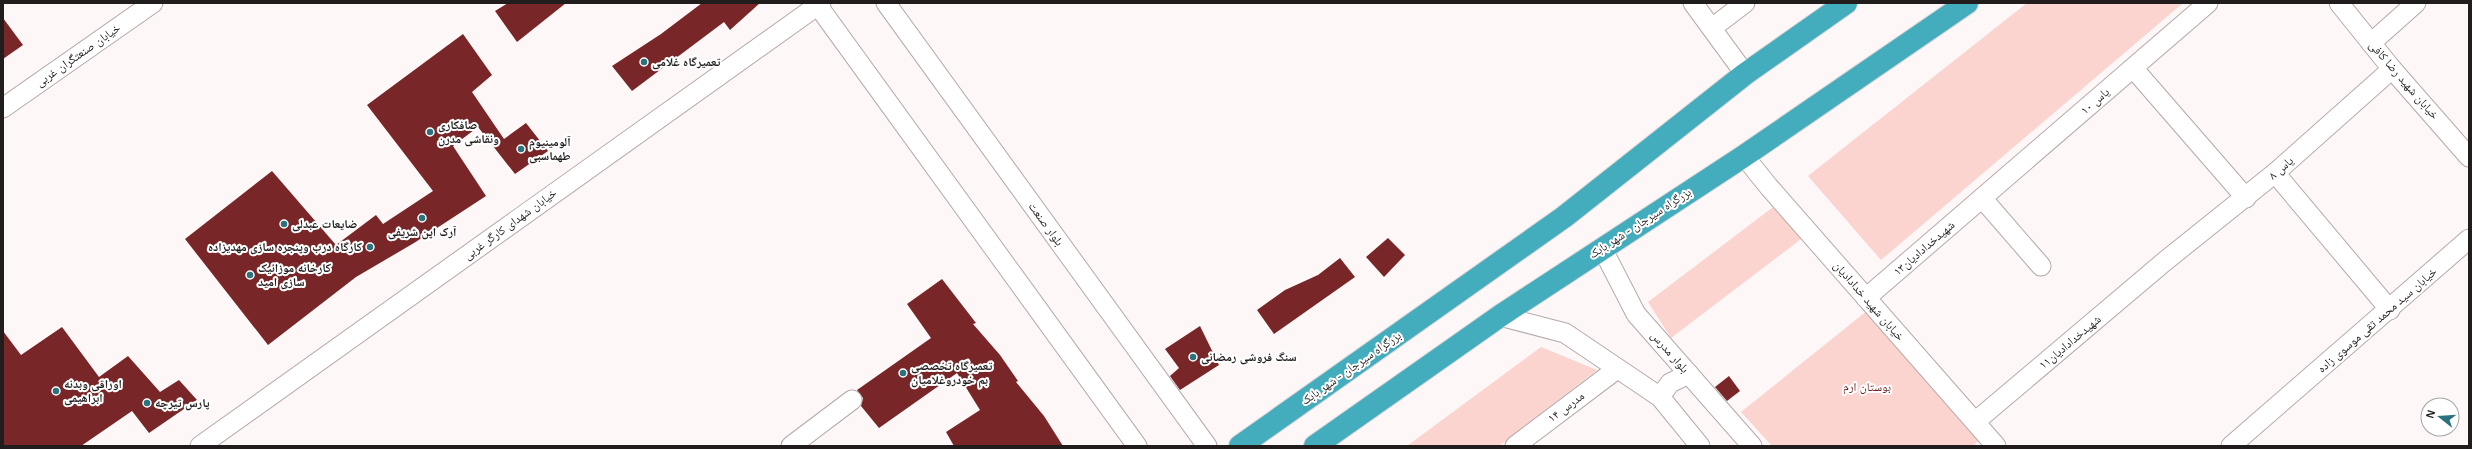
<svg xmlns="http://www.w3.org/2000/svg" width="2472" height="449" font-family="Arial,'Noto Naskh Arabic',sans-serif">
<style>
.green{fill:#fbd3cf}
.building{fill:#782627}
.lines{fill:none;stroke-linecap:round;stroke-linejoin:round}
.minor-casing{stroke:#b5aaa9;stroke-width:21}
.highway-casing{stroke:#d7d6d6;stroke-width:24}
.minor{stroke:#fff;stroke-width:19}
.highway{stroke:#43adbe;stroke-width:22}
.poi-dot{fill:#2a727d;stroke:#fff;stroke-width:1.5}
.labels{text-anchor:middle;stroke-width:4;stroke-linejoin:round;paint-order:stroke}
.street-label{font-size:12px;fill:#211d1d;stroke:#fff}
.poi-label{font-size:12px;font-weight:bold;fill:#211d1d;stroke:#fff;text-anchor:start}
.park-label{font-size:12px;fill:#68161a;stroke:#fff}
</style>
<rect width="100%" height="100%" fill="#fef7f7"/>
<!-- green -->
<g class="green">
<path d="M2027,3H2183L1881,260L1808,176Z"/>
<path d="M1785,198L1809,233L1671,338L1648,302Z"/>
<path d="M1873,306L1988,432L1973,446H1772L1741,412Z"/>
<path d="M1541,347L1597,370L1499,446H1407Z"/>
</g>
<!-- building -->
<g class="building">
<path d="M508,3H566L517,42L495,11Z"/>
<path d="M702,3H760L730,30L724,22L632,91L612,66L661,34Z"/>
<path d="M3,18L23,45L3,59Z"/>
<path d="M463,34L492,75L472,92L504,139L526,123L548,151L515,174L478,127L453,146L486,196L414,243L356,277L268,345L185,239L272,171L336,245L376,215L383,224L433,191L367,105Z"/>
<path d="M1388,238L1405,255L1384,277L1366,257Z"/>
<path d="M1340,258L1355,277L1274,334L1257,310L1285,290L1318,275Z"/>
<path d="M942,279L976,323L973,324L1000,355L1018,381L1016,382L1044,416L1063,446H954L946,432L980,410L957,373L879,428L861,406L863,398L857,390L931,338L907,304Z"/>
<path d="M1200,326L1219,365L1180,390L1170,376L1179,368L1165,349Z"/>
<path d="M62,327L99,377L128,356L160,392L179,380L197,400L149,433L132,411L81,446H3V331L21,355Z"/>
<path d="M1729,376L1740,391L1727,401L1715,387Z"/>
</g>
<g class="lines">
<defs>
<g id="minor">
<path d="M816,3L1137,446"/>
<path d="M886,3L1207,446"/>
<path d="M1693,3L1745,74"/>
<path d="M2339,3L2392,69L2469,157"/>
<path d="M1712,28L1745,3"/>
<path d="M2371,43L2416,3"/>
<path d="M2133,68L2246,198"/>
<path d="M3,108L153,3"/>
<path d="M1744,156L1769,187L1996,446"/>
<path d="M2275,173L2390,310"/>
<path d="M1982,198L2041,266"/>
<path d="M1602,248L1636,314L1752,446"/>
<path d="M1866,298L2208,3"/>
<path d="M1500,316L1565,333L1660,397L1700,446"/>
<path d="M1660,397L1670,383L1689,374"/>
<path d="M1976,421L2164,262L2275,173L2392,69"/>
<path d="M200,446L821,3"/>
<path d="M791,446L852,400"/>
<path d="M1515,446L1617,369"/>
<path d="M2231,446L2469,239"/>
</g>
<g id="highway">
<path d="M1240,446L1564,217L1745,74L1846,3"/>
<path d="M1315,446L1500,316L1744,156L1967,3"/>
</g>
</defs>
<!-- minor casing -->
<use href="#minor" class="minor-casing"/>
<!-- highway casing -->
<use href="#highway" class="highway-casing"/>
<!-- minor -->
<use href="#minor" class="minor"/>
<!-- highway -->
<use href="#highway" class="highway"/>
</g>
<!-- markers -->
<g class="poi-dot">
<circle cx="644" cy="62" r="4"/>
<circle cx="430" cy="132" r="4"/>
<circle cx="521" cy="149" r="4"/>
<circle cx="422" cy="218" r="4"/>
<circle cx="284" cy="224" r="4"/>
<circle cx="370" cy="247" r="4"/>
<circle cx="250" cy="275" r="4"/>
<circle cx="1193" cy="357" r="4"/>
<circle cx="903" cy="373" r="4"/>
<circle cx="56" cy="391" r="4"/>
<circle cx="147" cy="403" r="4"/>
</g>
<g class="labels">
<!-- street labels -->
<g class="street-label">
<text transform="translate(78 55) rotate(-35)" y="4">خیابان صنعتگران غربی</text>
<text transform="translate(2404 80) rotate(49)" y="4">خیابان شهید رضا کافی</text>
<text transform="translate(2095 101) rotate(-41)" y="4">یاس ۱۰</text>
<text transform="translate(2281 168) rotate(-41)" y="4">یاس ۸</text>
<text transform="translate(1640 223) rotate(-33)" y="4">بزرگراه سیرجان - شهر بابک</text>
<text transform="translate(510 224) rotate(-36)" y="4">خیابان شهدای کارگر غربی</text>
<text transform="translate(1046 224) rotate(54)" y="4">بلوار صنعت</text>
<text transform="translate(1924 248) rotate(-41)" y="4">شهیدخدادادیان۱۳</text>
<text transform="translate(1869 301) rotate(49)" y="4">خیابان شهید خدادادیان</text>
<text transform="translate(2377 320) rotate(-41)" y="4">خیابان سید محمد تقی موسوی زاده</text>
<text transform="translate(2070 342) rotate(-40)" y="4">شهیدخدادادیان۱۱</text>
<text transform="translate(1670 352) rotate(49)" y="4">بلوار مدرس</text>
<text transform="translate(1351 368) rotate(-35)" y="4">بزرگراه سیرجان - شهر بابک</text>
<text transform="translate(1566 407) rotate(-37)" y="4">مدرس ۱۴</text>
</g>
<!-- poi labels -->
<g class="poi-label">
<text x="652" y="66">تعمیرگاه غلامی</text>
<text x="438" y="129">صافکاری<tspan x="438" dy="14">ونقاشی مدرن</tspan></text>
<text x="529" y="146">آلومینیوم<tspan x="529" dy="14">طهماسبی</tspan></text>
<text x="292" y="228">ضایعات عبدلی</text>
<text x="422" y="236" text-anchor="middle">آرک اپن شریفی</text>
<text x="362" y="251" text-anchor="end">کارگاه درب وپنجره سازی مهدیزاده</text>
<text x="258" y="272">کارخانه موزائیک<tspan x="258" dy="14">سازی امید</tspan></text>
<text x="1201" y="361">سنگ فروشی رمضانی</text>
<text x="911" y="370">تعمیرگاه تخصصی<tspan x="911" dy="14">بم خودروغلامیان</tspan></text>
<text x="64" y="388">اوراقی وبدنه<tspan x="64" dy="14">ابراهیمی</tspan></text>
<text x="155" y="407">پارس تیرچه</text>
</g>
<!-- park labels -->
<g class="park-label">
<text x="1867" y="391">بوستان ارم</text>
</g>
</g>
<!-- border -->
<rect width="2472" height="449" fill="none" stroke="#211d1d" stroke-width="8"/>
<!-- north arrow -->
<g transform="translate(2440 417) rotate(287)"><circle r="19" fill="#ffffff" stroke="#a6a5a5"/>
<path d="M0-3L7 15L0 10L-7 15Z" fill="#2a727d"/>
<text y="-6" font-size="11" font-weight="bold" text-anchor="middle" fill="#211d1d">N</text>
</g>
</svg>
